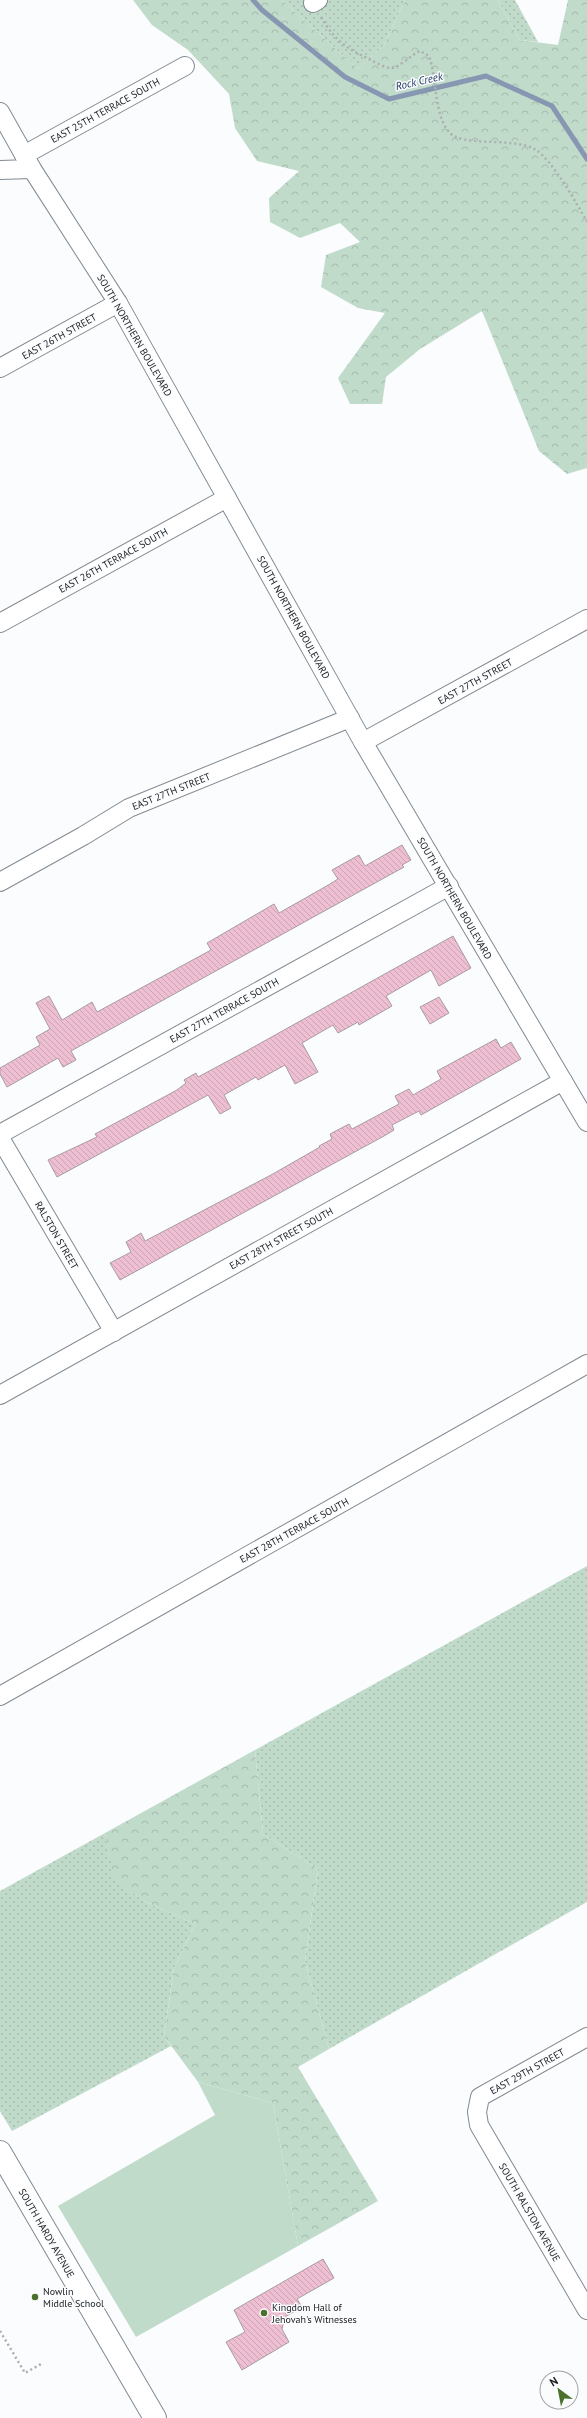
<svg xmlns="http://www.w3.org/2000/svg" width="587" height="2418" font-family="'PT Sans',sans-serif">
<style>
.grass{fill:url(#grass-dots)}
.forest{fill:url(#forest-crowns)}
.garden{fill:#c1dbcb}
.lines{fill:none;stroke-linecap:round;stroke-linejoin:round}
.stream{stroke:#8797b2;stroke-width:5}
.building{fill:url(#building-back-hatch);stroke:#a89ca1}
.minor-casing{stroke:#828a92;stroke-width:20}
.tertiary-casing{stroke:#828a92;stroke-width:24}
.path{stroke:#acafb1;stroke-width:2.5;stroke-dasharray:2 3;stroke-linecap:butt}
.minor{stroke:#fff;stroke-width:18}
.tertiary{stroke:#fff;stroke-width:22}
.poi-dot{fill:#4b702a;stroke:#fafcfe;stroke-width:1.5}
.labels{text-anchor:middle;stroke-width:3;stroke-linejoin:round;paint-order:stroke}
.street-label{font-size:10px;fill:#191c1f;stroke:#fafcfe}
.poi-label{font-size:10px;fill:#191c1f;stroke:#fafcfe;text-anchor:start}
.water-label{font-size:11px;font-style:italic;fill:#18315f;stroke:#fafcfe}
</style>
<defs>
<pattern id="grass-dots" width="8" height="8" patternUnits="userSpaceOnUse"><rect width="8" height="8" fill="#c1dbcb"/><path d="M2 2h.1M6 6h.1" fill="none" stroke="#a5bbae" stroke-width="1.8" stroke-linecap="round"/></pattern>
<pattern id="forest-crowns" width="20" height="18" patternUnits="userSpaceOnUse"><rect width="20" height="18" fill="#c1dbcb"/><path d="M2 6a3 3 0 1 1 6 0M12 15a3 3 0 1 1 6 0" fill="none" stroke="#a5bbae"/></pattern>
<pattern id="building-back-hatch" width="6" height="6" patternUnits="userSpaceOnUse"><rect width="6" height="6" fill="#eebfd2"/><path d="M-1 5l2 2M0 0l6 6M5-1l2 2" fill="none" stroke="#cca4b4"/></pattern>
</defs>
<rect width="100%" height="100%" fill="#fafcfe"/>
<!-- grass -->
<g class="grass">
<path d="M282,0H405L384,45L358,69Z"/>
<path d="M498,0H515L538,42L520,40Z"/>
<path d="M587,1566V1902L329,2049L305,1961L318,1869L263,1834L255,1750Z"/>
<path d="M105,1833L115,1879L144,1901L195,1924L174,1968L164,2036L171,2046L12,2131L0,2111V1891Z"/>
</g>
<!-- forest -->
<g class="forest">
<path d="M133,0H282L358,69L384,45L405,0H498L520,40L558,45L568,0H587V468L567,474L539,451L482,311L420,349L386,377L382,404H350L338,378L385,313L358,308L321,287L326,255L360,242L340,223L300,238L270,222L269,198L299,171L257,161L235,128L229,94L188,50L152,25Z"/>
<path d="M255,1750L263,1834L318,1869L305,1961L329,2049L298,2067L378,2201L298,2246L273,2103L198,2082L164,2036L174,1968L195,1924L144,1901L114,1879L105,1833Z"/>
</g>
<!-- garden -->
<path class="garden" d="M198,2082L273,2103L298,2246L136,2337L58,2206L215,2115Z"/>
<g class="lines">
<!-- stream -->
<path class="stream" d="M253,0L262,10L345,77L389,99L486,76L552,106L587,159"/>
</g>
<!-- building -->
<g class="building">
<path d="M402,845L411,860L402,865L404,867L71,1051L76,1060L63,1067L58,1058L7,1087L0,1074V1068L40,1045L36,1037L50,1029L36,1003L49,996L62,1020L92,1002L97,1012L211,950L207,943L274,904L279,913L330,884L338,879L332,870L359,855L365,866Z"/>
<path d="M453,936L471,968L439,986L431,970L386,996L392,1006L359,1025L358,1022L338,1033L333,1025L302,1043L318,1072L295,1084L285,1065L258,1080L256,1077L224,1095L231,1108L220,1114L208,1095L57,1177L48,1160L97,1137L95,1134L177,1090L186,1083L184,1080L196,1073L198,1077L241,1054Z"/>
<path d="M439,997L449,1013L430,1024L420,1007Z"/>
<path d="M496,1039L501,1048L511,1042L521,1059L421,1115L419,1111L392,1125L394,1130L384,1136L120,1280L110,1263L131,1252L126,1242L141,1233L145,1241L271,1175L320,1147L319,1146L332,1139L330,1134L349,1124L352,1129L399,1104L395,1096L409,1089L413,1095L441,1079L437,1071Z"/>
<path d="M323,2259L334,2278L297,2299L302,2307L285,2317L282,2329L289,2342L242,2370L226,2342L245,2332L234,2310Z"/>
</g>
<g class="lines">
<defs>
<g id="minor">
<path d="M313,3L318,0"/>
<path d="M0,112L32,169L118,303L363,742L587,1122"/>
<path d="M24,155L185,66"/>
<path d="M0,170L32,169"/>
<path d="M0,368L118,303"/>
<path d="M0,623L227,498"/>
<path d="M363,742L587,619"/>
<path d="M0,882L83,836L129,808L350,718"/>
<path d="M0,1134L449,886"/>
<path d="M0,1138L114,1332"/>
<path d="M0,1395L563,1081"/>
<path d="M0,1696L587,1364"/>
<path d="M587,2037L480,2097L477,2112L479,2125L587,2310"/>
</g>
<path id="tertiary" d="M0,2152L155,2418"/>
</defs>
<!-- minor casing -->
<use href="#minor" class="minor-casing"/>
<!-- tertiary casing -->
<use href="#tertiary" class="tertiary-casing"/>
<!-- path -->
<g class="path">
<path d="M321,17C336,42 346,48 371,60C377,63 385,68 391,68C399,68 411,55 420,51L429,56C437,78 434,115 449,132C462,148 513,136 536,150C553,161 577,204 587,222"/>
<path d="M0,2331L25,2373L41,2364"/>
</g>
<!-- minor -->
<use href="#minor" class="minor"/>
<!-- tertiary -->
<use href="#tertiary" class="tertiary"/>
</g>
<!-- markers -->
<g class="poi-dot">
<circle cx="35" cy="2297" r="4"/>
<circle cx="264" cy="2313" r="4"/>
</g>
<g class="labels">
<!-- street labels -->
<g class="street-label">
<text transform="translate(105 110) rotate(-29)" y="4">EAST 25TH TERRACE SOUTH</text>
<text transform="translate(135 335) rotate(60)" y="4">SOUTH NORTHERN BOULEVARD</text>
<text transform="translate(59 336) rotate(-29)" y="4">EAST 26TH STREET</text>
<text transform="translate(113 560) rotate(-29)" y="4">EAST 26TH TERRACE SOUTH</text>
<text transform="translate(294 617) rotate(61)" y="4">SOUTH NORTHERN BOULEVARD</text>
<text transform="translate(475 681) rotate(-29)" y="4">EAST 27TH STREET</text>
<text transform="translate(171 791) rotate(-22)" y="4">EAST 27TH STREET</text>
<text transform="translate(455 898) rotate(60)" y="4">SOUTH NORTHERN BOULEVARD</text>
<text transform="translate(224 1010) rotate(-29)" y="4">EAST 27TH TERRACE SOUTH</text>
<text transform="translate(57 1235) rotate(60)" y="4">RALSTON STREET</text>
<text transform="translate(281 1238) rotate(-29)" y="4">EAST 28TH STREET SOUTH</text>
<text transform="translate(294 1530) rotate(-29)" y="4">EAST 28TH TERRACE SOUTH</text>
<text transform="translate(527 2071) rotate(-29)" y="4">EAST 29TH STREET</text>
<text transform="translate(530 2212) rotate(60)" y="4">SOUTH RALSTON AVENUE</text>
<text transform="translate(47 2233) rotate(60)" y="4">SOUTH HARDY AVENUE</text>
</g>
<!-- poi labels -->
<g class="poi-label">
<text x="43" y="2295">Nowlin<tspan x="43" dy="12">Middle School</tspan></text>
<text x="272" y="2311">Kingdom Hall of<tspan x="272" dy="12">Jehovah's Witnesses</tspan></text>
</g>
<!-- water labels -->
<g class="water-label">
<text transform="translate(419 81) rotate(-13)" y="4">Rock Creek</text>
</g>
</g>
<!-- north arrow -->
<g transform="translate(559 2390) rotate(328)"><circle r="19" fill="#fafcfe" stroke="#a0a2a5"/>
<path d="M0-3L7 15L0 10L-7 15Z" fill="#4b702a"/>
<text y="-6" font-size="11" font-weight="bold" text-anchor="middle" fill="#191c1f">N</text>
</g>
</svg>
